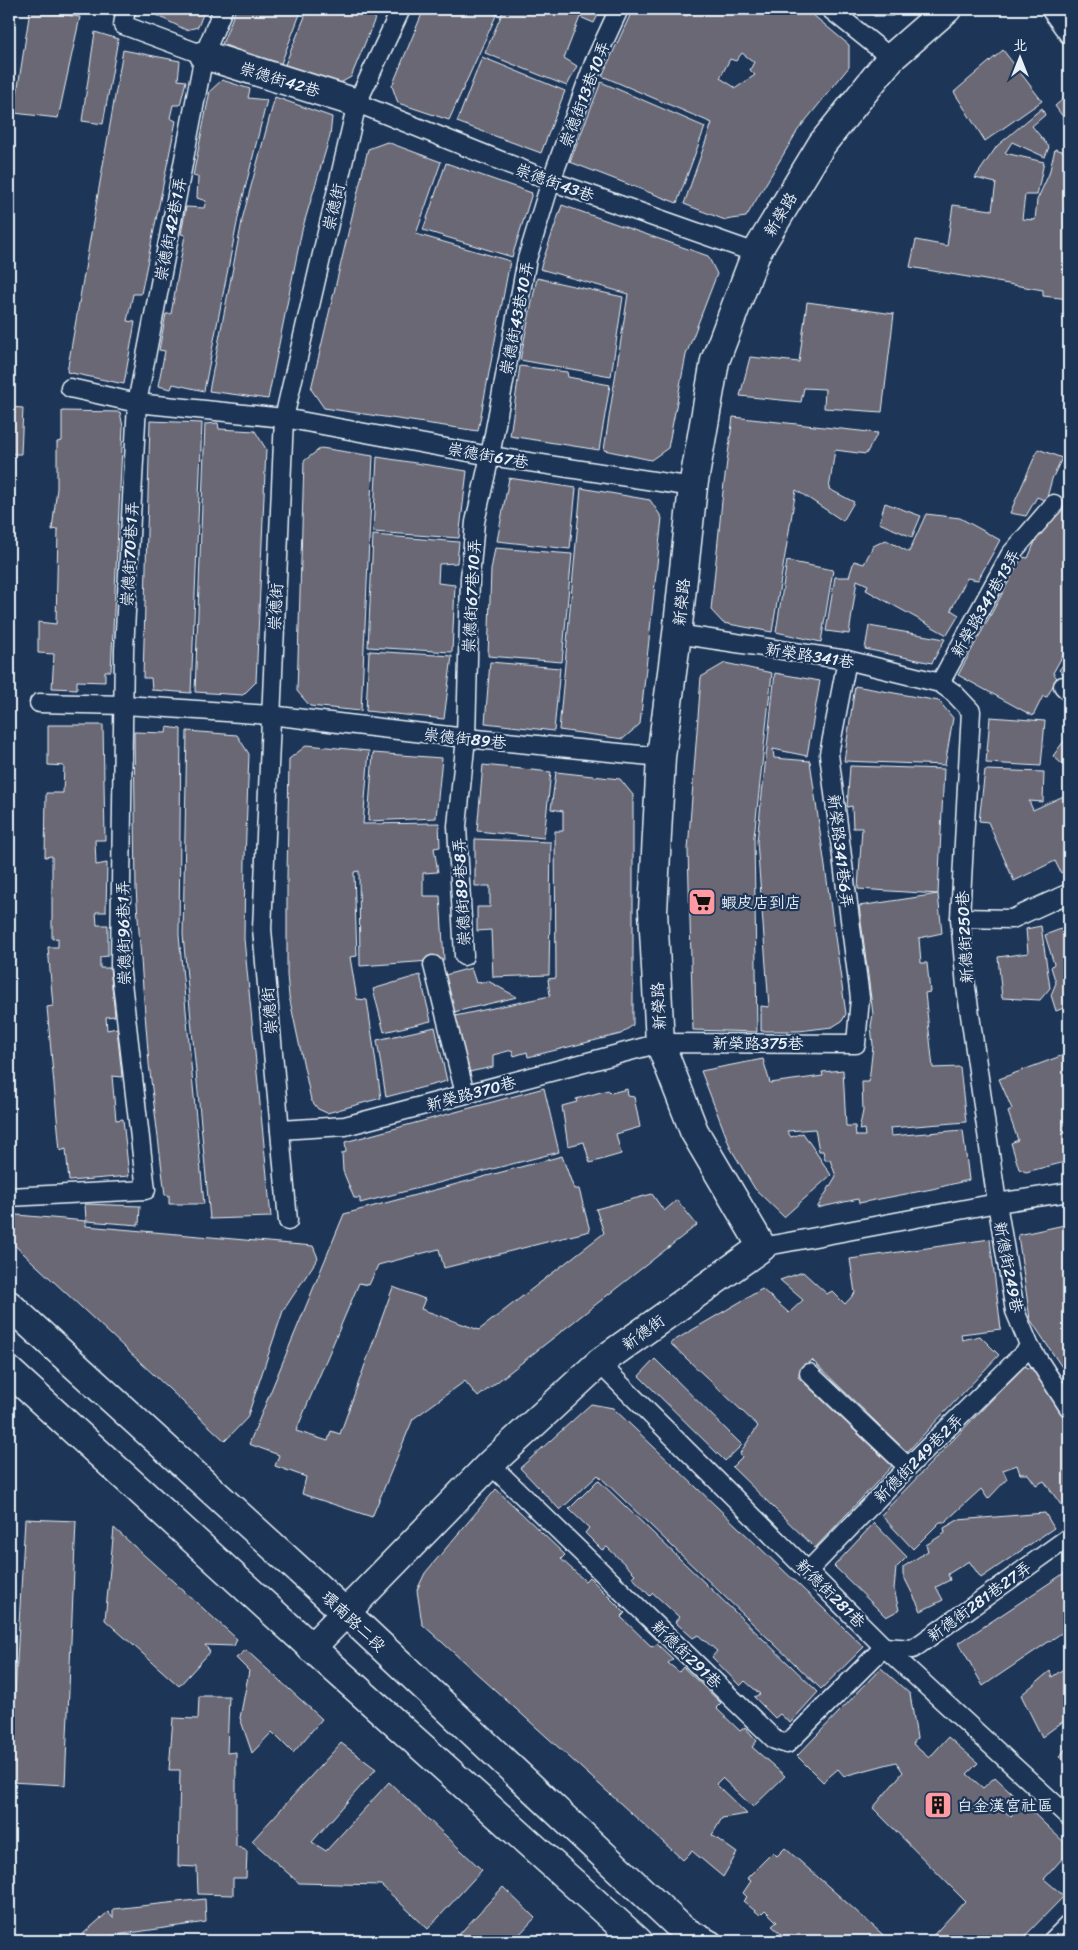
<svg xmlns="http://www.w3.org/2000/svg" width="1078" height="1950" font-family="Sriracha,'LXGW WenKai TC',sans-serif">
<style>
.building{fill:#6a6874;stroke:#e8f1f8;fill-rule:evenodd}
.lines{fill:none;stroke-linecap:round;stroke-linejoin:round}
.service-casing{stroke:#e8f1f8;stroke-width:21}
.minor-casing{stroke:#e8f1f8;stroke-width:31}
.secondary-casing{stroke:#e8f1f8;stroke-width:31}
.service{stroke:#1d3557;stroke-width:18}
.minor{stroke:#1d3557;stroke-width:28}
.secondary{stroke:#1d3557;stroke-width:28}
.labels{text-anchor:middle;stroke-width:4.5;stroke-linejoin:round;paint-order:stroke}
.street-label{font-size:16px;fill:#e8f1f8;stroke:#1d3557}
.poi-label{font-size:16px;fill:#e8f1f8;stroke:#1d3557;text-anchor:start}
</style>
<rect width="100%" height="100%" fill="#1d3557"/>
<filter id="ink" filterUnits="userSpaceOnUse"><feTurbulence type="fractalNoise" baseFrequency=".02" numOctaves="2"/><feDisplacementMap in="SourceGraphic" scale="10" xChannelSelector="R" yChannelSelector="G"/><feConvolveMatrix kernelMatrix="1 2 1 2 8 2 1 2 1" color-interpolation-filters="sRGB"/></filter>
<g filter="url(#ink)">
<!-- building -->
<g class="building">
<path d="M151,9H205L198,27L186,30L150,12Z"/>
<path d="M236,9H302L280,66L222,44Z"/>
<path d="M308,9H379L351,77L335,86L284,67Z"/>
<path d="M424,9H499L449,120L398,103L392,86Z"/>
<path d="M504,9H601L594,23L580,17L564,58L577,66L567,86L485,53Z"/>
<path d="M633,9H673L687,16L689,10L686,9H806L849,45V67L798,130L746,217L725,220L684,204L712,123L602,76ZM742,53L754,62L750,70L755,75L736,88L720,78L730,59L736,61Z"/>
<path d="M866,9H900L893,16H874Z"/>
<path d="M30,10L80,17L58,118L14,113Z"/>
<path d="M95,32L118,39L103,124L82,121Z"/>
<path d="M123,50L180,61L178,80L186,81L180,105H173L170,118L176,121L141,294H133L127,321L135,322L124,384L67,372Z"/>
<path d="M1003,50L1042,101L985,141L954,92Z"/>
<path d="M482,57L565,91L541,153L457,122Z"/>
<path d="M222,80L250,89L248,98L267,100L239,213L204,391L173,384L171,389L158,386L165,351L159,350L166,314H171L185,235L181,234L186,207L204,208L206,201L197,198L198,177L193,176L210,91Z"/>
<path d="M601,82L705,127L677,203L570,162Z"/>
<path d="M1069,94V125L1055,106Z"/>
<path d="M275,97L332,117L330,136L302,230L268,399L209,391L243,216Z"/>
<path d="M1042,108L1045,115L1032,126L1049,147L1045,157L1012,142L1005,153L1044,162L1037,195H1025L1022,219L1035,220L1037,200L1049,174L1055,149L1069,153V299L1043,296V290L910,267L916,240L947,246L953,205L992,210L996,183L975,178L997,146Z"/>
<path d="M387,142L441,162L416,234L510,261L478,431L324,408L311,389L368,149Z"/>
<path d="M446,163L532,193L512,257L423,230Z"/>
<path d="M562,205L708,256L717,274L686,355L668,448L651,460L604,450L628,294L540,269Z"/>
<path d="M537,278L623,297L611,376L520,360Z"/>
<path d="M807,302L894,314L882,412L824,408L825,389L804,388L801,402L740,396L750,357L799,362Z"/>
<path d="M520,366L567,372L568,377L610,385L599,450L510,436Z"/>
<path d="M9,407L23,408L21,454H9Z"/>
<path d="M62,411L120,412L123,427L111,671H105V682L77,681V689L52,688L54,654L38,653V622L56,624L58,529L52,530L57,488V442L62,441Z"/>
<path d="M733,417L878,433L866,454L835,450L829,489L854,502L843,521L796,490L772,632L723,623L711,610L723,491Z"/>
<path d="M150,421L202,423L191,693L152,690L151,678H143Z"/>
<path d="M218,423L219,429L255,431L266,449L256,682L243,695L195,692L205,424Z"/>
<path d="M321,448L373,456L361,711L310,706L297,691L304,461Z"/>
<path d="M1038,449L1062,458L1052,479L1046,501L1037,497L1026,516L1010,513Z"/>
<path d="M377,457L467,471L459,538L373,532Z"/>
<path d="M509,478L576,488L570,549L497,541Z"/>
<path d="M581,488L650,500L662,518L640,724L623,739L559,730Z"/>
<path d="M885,503L921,516L912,537L879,523Z"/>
<path d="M1065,507L1069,508V644L1053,673L1057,678L1047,697L1043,696L1033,716L958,675L1022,557L1028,558L1038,535Z"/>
<path d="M926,514L960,518L1000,540L978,580L967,578L951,610L959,615L947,635L866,590L868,585L857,580L849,634L826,631L835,577H849L854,561L864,564L873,546L886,540L909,552Z"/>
<path d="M373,535L459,542L457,563L439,564L438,583L455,585L452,652L368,647Z"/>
<path d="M495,548L572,554L562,662L488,656L491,570Z"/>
<path d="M787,561L833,570L821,642L776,632Z"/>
<path d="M869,626L945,639L932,663L865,649Z"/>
<path d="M369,651L452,656L444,719L366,711Z"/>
<path d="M1069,657V680L1059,670Z"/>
<path d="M490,662L560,668L554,731L485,723Z"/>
<path d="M725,663L772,673L754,837L757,1032L693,1030L688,850L701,677Z"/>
<path d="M775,673L820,681L807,756L773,749L774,758L810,761L846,1014L842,1021L832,1027L799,1031H761V1006L769,1007L757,841Z"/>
<path d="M855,686L939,701L953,718L945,765L844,761Z"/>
<path d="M990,717L1045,721L1041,766L986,763Z"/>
<path d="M48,725H103L105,840H95L96,865L107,863L106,912H96L97,925H108V956L100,957V968H110L115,1016L106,1017L107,1030L117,1028L122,1077L112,1076L116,1120L123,1119L129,1176L69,1181L66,1149L60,1151L47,1007L53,1006L48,947H58V938L52,939V856L45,857L46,793H63L64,766L48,765Z"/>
<path d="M167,727L181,729L179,935L204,1204H169V1195H165L149,1064L143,988L136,889L134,732L166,733Z"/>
<path d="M187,731L237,735L249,754L245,859L244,939L271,1217L210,1219L183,935Z"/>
<path d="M1069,734V770L1053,756Z"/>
<path d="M307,745L369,751L363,824L439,823L440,847L434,848L438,872L423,873V896H440L444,960L360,966L359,871L354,872L357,956L350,957L357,999L367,1000L381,1098L327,1113L318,1109L311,1100L289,996L287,975V877L289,759Z"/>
<path d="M373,753L442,758L436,818L368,821Z"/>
<path d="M483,765L551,772L544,838L477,831Z"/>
<path d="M850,766L944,769L938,894L858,889L862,828H853L852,806L847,807Z"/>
<path d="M985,770L1044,772L1043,802L1029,801L1033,810L1068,794L1069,870L1061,873L1055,861L1014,881L988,822L979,821Z"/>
<path d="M556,772L620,779L633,795V1025L621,1034L528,1057L527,1052L514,1056L512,1050L493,1055V1067L469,1072L455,1016L550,996L548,979L556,978L555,831H563V811L551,809Z"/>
<path d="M475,839L551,842L549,975L493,977L491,930L477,931V907H490V886H475Z"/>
<path d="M938,894L942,933L919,938L921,963H927L930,992L925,993L933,1068L960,1067L966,1122L890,1128L891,1136L963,1130L969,1180L932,1189L859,1203L858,1199L817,1208L836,1176L830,1160H825L823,1151H819L815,1129L787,1131L791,1137L803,1133L831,1175L784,1217L755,1189L731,1149L701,1071L763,1059L770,1083L823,1076L822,1072L843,1070L846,1126H855L856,1136H865L864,1129L859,1130L863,1111L862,1082H869L873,1045L871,1026L873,1014L859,906Z"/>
<path d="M1041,926L1050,988L1040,1000L1002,998L998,957L1028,953L1026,929Z"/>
<path d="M1069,926V1006L1056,1011L1051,995L1056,983L1051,967L1054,964L1045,935Z"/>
<path d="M471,968L476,983L488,981L517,997L454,1012L445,975Z"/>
<path d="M420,975L431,1021L384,1032L373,989Z"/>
<path d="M435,1027L447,1081L386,1097L377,1040Z"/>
<path d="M1069,1053V1161L1026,1172L1019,1169L1011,1143L1018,1140L1008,1112L1012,1109L999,1079Z"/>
<path d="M544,1088L559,1152L360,1203V1198H354L343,1171L342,1153L346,1152L345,1142Z"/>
<path d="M627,1089L628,1096L634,1097L640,1127L616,1134L621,1154L590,1163L584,1142L568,1146L562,1106L577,1102L576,1099L608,1090L611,1093Z"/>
<path d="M562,1156L574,1189H579L590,1231L444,1268L439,1249L378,1265L369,1285L359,1283L296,1431L328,1441L331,1431L340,1434L393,1287L425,1299L421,1309L479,1330L604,1233L596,1209L652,1194L664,1211L677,1200L697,1225L478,1397L465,1381L413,1419L372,1517L302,1494L306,1477L275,1466L279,1455L249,1444L344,1214Z"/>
<path d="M85,1204L140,1206L139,1225L86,1221Z"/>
<path d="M17,1215L86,1221V1226L313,1246L318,1258L283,1311L247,1418L225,1441L9,1240V1217Z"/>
<path d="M1069,1224V1252L1066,1253L1069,1275V1378L1030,1319L1018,1235Z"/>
<path d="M990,1239L1001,1329L961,1334L962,1340L980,1336L999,1355L907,1452L812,1360L798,1377L892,1466L815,1548L732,1467L742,1457L740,1453L758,1426L670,1343L762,1289L789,1313L803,1300L780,1280L803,1272L827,1294L832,1291L845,1304L855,1293L850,1259Z"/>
<path d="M655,1359L742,1445L725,1461L639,1376Z"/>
<path d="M1024,1366L1034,1370L1069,1424V1499L1061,1505L1044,1481L1036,1485L1028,1474H1020L1017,1465L1003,1470L1007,1479L988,1499L981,1489L945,1522H940L913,1549L881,1515Z"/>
<path d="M591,1404L613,1408L864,1647L821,1689L598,1475L560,1510L520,1468Z"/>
<path d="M598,1480L818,1692L790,1723L780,1714L775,1718L754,1697L760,1694L745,1681L740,1686L712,1657L717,1651L698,1635L693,1638L675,1622L679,1617L653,1593L650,1596L632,1577L635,1574L607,1547L602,1550L585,1533L589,1528L569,1509Z"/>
<path d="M496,1489L565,1555L561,1559L585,1581L589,1577L625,1613L621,1617L652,1647L657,1644L673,1659L668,1663L679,1672L683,1667L721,1703L716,1708L740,1731L745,1727L757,1741L752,1747L785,1776L753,1807L722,1778L716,1784L747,1814L722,1818L712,1835L737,1853L723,1877L692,1851L683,1860L422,1624L417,1590L425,1573Z"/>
<path d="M1045,1513L1054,1528L981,1578L969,1561L948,1574L950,1580L936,1587L943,1600L921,1611L903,1575V1567L928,1551L926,1545L945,1533L944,1528L958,1520Z"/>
<path d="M25,1519L76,1521L65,1785L10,1782Z"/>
<path d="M874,1523L907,1557L896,1568L894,1589L899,1610L886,1617L834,1566Z"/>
<path d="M114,1528L237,1639L234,1646L205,1645L210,1652L179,1686L105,1620Z"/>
<path d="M1069,1570V1628L983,1686L959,1643Z"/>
<path d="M246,1650L322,1719L293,1753L272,1732L252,1753L240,1718L249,1671L236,1658Z"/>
<path d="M1069,1665V1717L1042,1737L1021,1695L1050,1671L1052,1677Z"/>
<path d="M881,1668L910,1694L917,1738L913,1744L929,1758L948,1737L978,1763L967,1774L983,1788L995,1777L1013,1794L1000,1807L1011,1817L1024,1804L1069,1847V1851L1044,1879L1064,1896L1020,1941H928L965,1901L873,1808L903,1772L896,1762L844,1776L838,1769L823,1782L797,1756Z"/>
<path d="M199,1696H229L227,1753L236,1752V1846L247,1851L246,1878H233V1895L198,1894L197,1867L178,1866L180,1770H169L173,1718L198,1719Z"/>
<path d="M341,1743L376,1769L312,1842L326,1851L389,1782L482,1870L428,1929L381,1885L299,1883L252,1841Z"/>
<path d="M1069,1745V1766L1059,1757Z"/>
<path d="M785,1848L890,1941H796L792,1938L789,1941L772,1926L777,1922L765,1910L760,1915L743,1901L747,1897L743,1893L751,1881L747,1878L773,1852L777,1856Z"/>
<path d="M503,1887L535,1918L513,1941H453Z"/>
<path d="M205,1899L206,1922L109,1936L97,1941H75L108,1912L113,1918V1909Z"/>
<path d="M551,1934L561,1941H545Z"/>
<path d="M61,1935L65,1941H48V1940Z"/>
</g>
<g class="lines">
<defs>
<g id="service">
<path d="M126,9L123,25L204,55"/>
<path d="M830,9L891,58"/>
<path d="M1050,9L1069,35"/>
<path d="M357,103L551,181L756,253"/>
<path d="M70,388L137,403L284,418L490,456L693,487"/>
<path d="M677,634L847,660L940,683L954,693L971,711L960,918L966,987L997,1203L1015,1311L1030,1347L1069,1408"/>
<path d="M940,683L1010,555L1054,504"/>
<path d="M1063,686L1069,692"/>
<path d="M39,703L125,705L270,715L466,738L661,757"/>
<path d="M960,918L1012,919L1069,893"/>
<path d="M464,956L457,826L466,738L470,578L475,522L490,456L527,259L551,181L594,63L619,9"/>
<path d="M433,965L465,1094"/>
<path d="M280,1130L345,1126L660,1043L856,1044L860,998L829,754L847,660"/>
<path d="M9,1197L146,1190L120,965L124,650L137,403L204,55L223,9"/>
<path d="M288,1221L262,929L284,418L357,103L401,9"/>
<path d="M762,1247L997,1203L1069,1192"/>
<path d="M599,1363L884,1647L1069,1817"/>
<path d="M809,1373L908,1467"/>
<path d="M490,1464L775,1740L787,1744L884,1647"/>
<path d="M809,1570L908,1467L1030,1347"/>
<path d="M884,1647L913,1649L1069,1537"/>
<path d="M688,1927L713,1941"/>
<path d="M1052,1941L1069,1924"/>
</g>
<g id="minor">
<path d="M204,55L357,103"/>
<path d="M311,1648L490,1464L599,1363L762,1247L694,1131L660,1043L653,911L661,757L677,634L693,487L715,361L756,253L822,144L891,58L947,9"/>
</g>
<g id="secondary">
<path d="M9,1305L346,1613L695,1941"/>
<path d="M9,1371L335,1669L638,1941"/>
</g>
</defs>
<!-- service casing -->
<use href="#service" class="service-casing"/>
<!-- minor casing -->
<use href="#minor" class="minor-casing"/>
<!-- secondary casing -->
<use href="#secondary" class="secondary-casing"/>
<!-- service -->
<use href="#service" class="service"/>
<!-- minor -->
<use href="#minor" class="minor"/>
<!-- secondary -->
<use href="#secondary" class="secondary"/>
</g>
</g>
<!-- icons -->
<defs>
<symbol id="supermarket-square" viewBox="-11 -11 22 22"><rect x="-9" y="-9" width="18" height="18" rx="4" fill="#ff9aa2" stroke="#1d3557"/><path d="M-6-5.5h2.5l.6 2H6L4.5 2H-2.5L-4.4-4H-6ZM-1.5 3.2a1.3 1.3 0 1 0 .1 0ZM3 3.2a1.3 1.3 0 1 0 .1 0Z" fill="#111"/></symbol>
<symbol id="building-square" viewBox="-11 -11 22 22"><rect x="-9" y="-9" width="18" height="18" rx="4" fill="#ff9aa2" stroke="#1d3557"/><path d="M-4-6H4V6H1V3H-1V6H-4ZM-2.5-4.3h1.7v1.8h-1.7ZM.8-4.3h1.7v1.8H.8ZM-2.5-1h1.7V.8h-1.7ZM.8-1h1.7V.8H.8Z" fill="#111"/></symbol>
</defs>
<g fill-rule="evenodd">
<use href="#supermarket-square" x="686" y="886" width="32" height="32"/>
<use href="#building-square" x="922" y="1789" width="32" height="32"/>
</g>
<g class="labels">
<!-- street labels -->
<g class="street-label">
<text transform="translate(280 79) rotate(17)" y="6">崇德街42巷</text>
<text transform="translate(584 94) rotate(-69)" y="6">崇德街13巷10弄</text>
<text transform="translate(555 182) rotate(20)" y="6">崇德街43巷</text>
<text transform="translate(333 207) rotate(-77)" y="6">崇德街</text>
<text transform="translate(780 214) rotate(-59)" y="6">新榮路</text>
<text transform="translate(170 229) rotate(-79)" y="6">崇德街42巷1弄</text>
<text transform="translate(516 318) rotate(-79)" y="6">崇德街43巷10弄</text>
<text transform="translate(488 455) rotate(10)" y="6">崇德街67巷</text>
<text transform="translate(129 554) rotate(-87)" y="6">崇德街70巷1弄</text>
<text transform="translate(471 596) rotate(-87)" y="6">崇德街67巷10弄</text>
<text transform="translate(681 602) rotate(-84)" y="6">新榮路</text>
<text transform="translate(985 603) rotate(-60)" y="6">新榮路341巷13弄</text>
<text transform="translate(275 607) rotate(-87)" y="6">崇德街</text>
<text transform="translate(810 655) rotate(9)" y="6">新榮路341巷</text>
<text transform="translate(465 738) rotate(6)" y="6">崇德街89巷</text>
<text transform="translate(841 851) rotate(83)" y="6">新榮路341巷6弄</text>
<text transform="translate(461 892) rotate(-93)" y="6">崇德街89巷8弄</text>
<text transform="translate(123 933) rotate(-91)" y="6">崇德街96巷1弄</text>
<text transform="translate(964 937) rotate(-93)" y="6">新德街250巷</text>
<text transform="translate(658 1006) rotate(-93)" y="6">新榮路</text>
<text transform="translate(269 1011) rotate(-95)" y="6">崇德街</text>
<text x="758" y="1049">新榮路375巷</text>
<text transform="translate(471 1093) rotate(-15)" y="6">新榮路370巷</text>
<text transform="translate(1009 1267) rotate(79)" y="6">新德街249巷</text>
<text transform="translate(643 1332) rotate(-36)" y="6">新德街</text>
<text transform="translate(918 1458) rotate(-45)" y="6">新德街249巷2弄</text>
<text transform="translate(831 1593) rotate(45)" y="6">新德街281巷</text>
<text transform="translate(979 1601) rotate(-36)" y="6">新德街281巷27弄</text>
<text transform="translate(354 1621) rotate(43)" y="6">環南路二段</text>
<text transform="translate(687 1654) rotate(44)" y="6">新德街291巷</text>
</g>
<!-- poi labels -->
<g class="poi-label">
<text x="721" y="908">蝦皮店到店</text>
<text x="957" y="1811">白金漢宮社區</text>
</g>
</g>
<!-- margin -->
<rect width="1078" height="1950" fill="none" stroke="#1d3557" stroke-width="30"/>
<rect x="15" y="15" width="1048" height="1920" fill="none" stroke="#e8f1f8" stroke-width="2" filter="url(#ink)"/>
<!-- north arrow -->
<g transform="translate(1020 58)" stroke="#1d3557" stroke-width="4" paint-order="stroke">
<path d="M0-4L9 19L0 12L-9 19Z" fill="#e8f1f8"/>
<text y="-8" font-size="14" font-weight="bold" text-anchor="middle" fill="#e8f1f8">北</text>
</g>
</svg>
